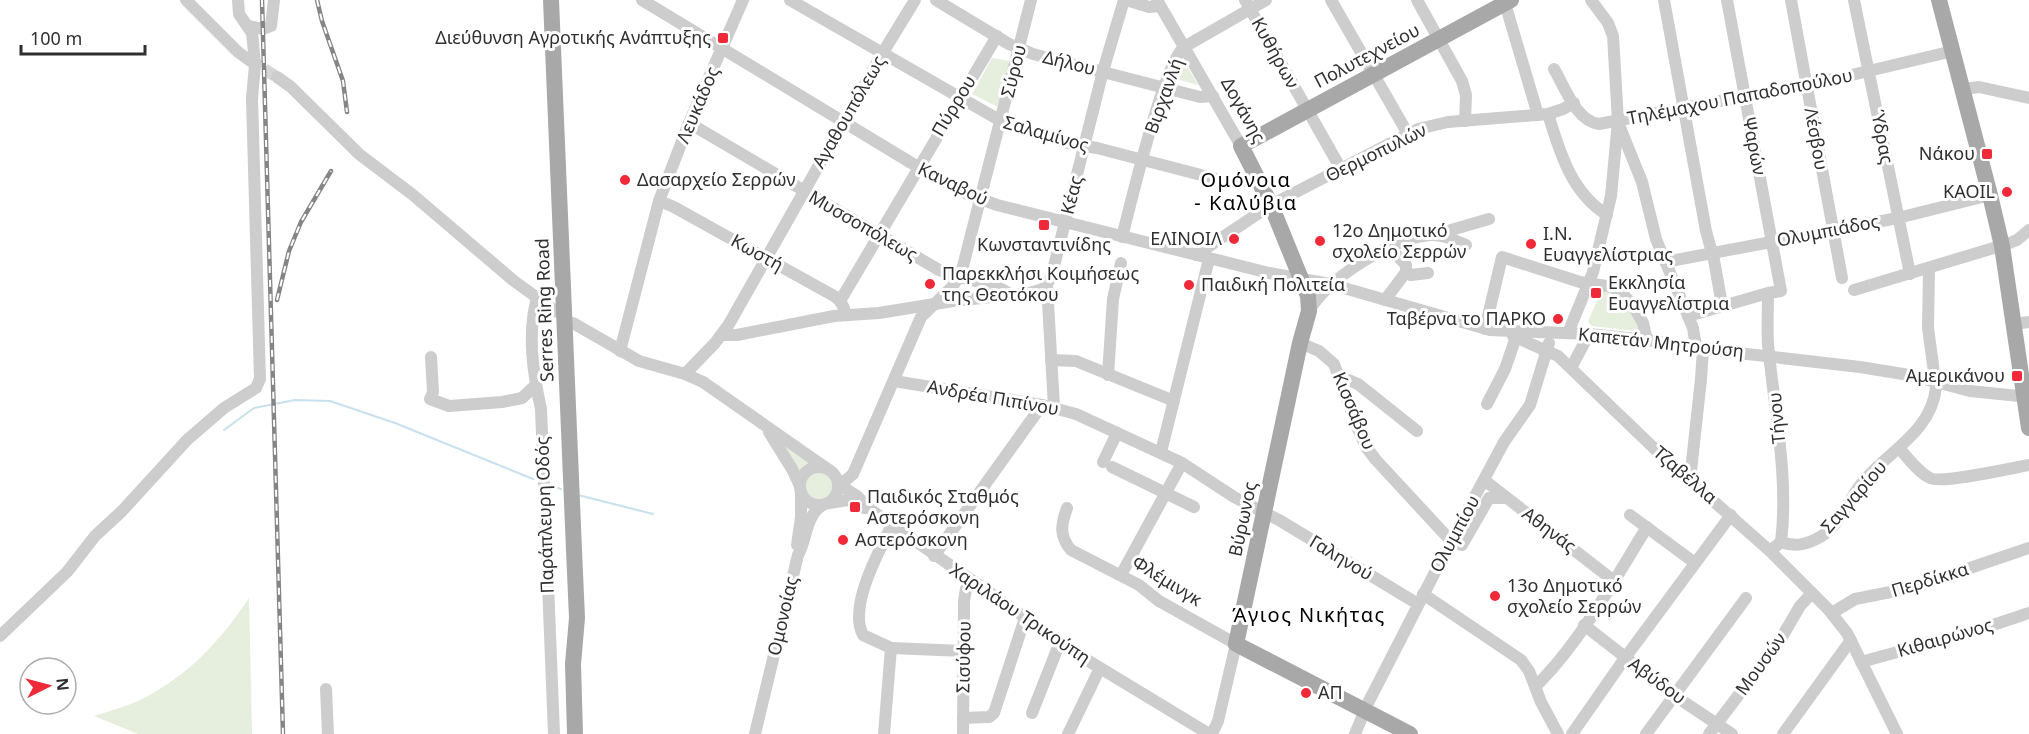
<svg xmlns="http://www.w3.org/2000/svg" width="2029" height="734" font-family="'Noto Sans',sans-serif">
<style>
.green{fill:#e6eedd}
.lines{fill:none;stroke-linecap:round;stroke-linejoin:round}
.stream{stroke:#c9e0ee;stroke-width:2}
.minor-tunnel{stroke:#d6d6d6;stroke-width:12;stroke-dasharray:12 6;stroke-linecap:butt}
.minor{stroke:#cdcdcd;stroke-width:12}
.major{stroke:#a8a8a8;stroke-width:16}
.rail-casing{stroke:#858585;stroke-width:4.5}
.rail{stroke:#fff;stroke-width:2;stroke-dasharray:7;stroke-linecap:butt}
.poi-dot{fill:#f02938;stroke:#fff;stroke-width:2}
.labels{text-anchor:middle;stroke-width:6;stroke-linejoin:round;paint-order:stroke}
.poi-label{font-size:18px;fill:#303030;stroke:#fff;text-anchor:start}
.street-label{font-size:18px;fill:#303030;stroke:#fff}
.neighbourhood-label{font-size:20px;letter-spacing:1.5px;fill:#000;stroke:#fff}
</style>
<rect width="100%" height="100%" fill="#fff"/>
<!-- green -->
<g class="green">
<path d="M992,58L1009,61L998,107L972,94Z"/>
<path d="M1184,61L1198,85L1176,79L1181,63Z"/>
<path d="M1603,286L1626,301L1643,332L1592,326L1588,322Z"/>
<path d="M785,447L810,464L799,472Z"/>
<circle cx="819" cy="486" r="13"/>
<path d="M249,598L252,734H138L94,716C109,711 124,707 138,701C187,677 219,643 249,598Z"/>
</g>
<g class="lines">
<!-- stream -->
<g class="stream">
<path d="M224,430L254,408L295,400L330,401L395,423L533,479"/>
<path d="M549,485L561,489"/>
<path d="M578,495L653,514"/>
</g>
<!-- minor-tunnel -->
<path class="minor-tunnel" d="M249,60L277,77"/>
<!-- minor -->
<g class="minor">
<path d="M186,0L238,52L249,60"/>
<path d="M642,0L918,167L967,194L997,205L1269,273L1330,284L1490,330L1589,334L1647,340L1703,349L1860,367L1909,375L1970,391L2029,397"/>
<path d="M790,0L1008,125L1071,144L1097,148L1228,182H1241L1257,176"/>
<path d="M936,0L1009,44L1033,54L1200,97L1213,96"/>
<path d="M1126,0L1149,7L1160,6"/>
<path d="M1157,0L1241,146"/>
<path d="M1245,0L1341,169"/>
<path d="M1331,0L1408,134"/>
<path d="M1417,0L1462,81L1466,95L1465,121"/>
<path d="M1504,0L1538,115"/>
<path d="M1664,0L1706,231L1714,260L1722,305"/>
<path d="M1791,0L1842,278"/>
<path d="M1854,0L1910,274"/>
<path d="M248,26L263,29L271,26L274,0"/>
<path d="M1554,69C1565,87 1576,121 1599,124L1839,78L1953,51"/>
<path d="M277,77L291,87L359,154L413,195L514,281L557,312"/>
<path d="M1963,89L1979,87L2029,98"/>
<path d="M1548,114C1560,153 1571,192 1607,215"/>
<path d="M689,123L939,270C962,282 992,279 1012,296"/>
<path d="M1619,125L1642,182L1656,239L1693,328L1696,347"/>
<path d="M659,201L672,206L834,296L840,301L844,308"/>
<path d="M1442,236L1451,230L1489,219"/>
<path d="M1122,237C1131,203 1163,65 1184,47L1266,0"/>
<path d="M1196,255L1271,205L1418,129L1448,122L1548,114L1563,109L1574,103"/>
<path d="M1665,262L1898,218L1990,195"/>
<path d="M1406,272L1411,275L1428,273"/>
<path d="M1047,285L1054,407"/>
<path d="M1854,290L2007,244L2017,240L2029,230"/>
<path d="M1768,293C1768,310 1767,327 1768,344C1774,408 1789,478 1781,542"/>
<path d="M537,298C527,334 533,373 541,409L554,734"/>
<path d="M1385,300L1406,272V265L1390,248"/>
<path d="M840,301L997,36"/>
<path d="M1309,311C1328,278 1392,238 1430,235C1443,234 1454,240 1466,245"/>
<path d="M1688,316L1768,293L1781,291L1727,0"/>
<path d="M573,323L639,361L685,374L703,382L826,468"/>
<path d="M2014,324L2029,322"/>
<path d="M1485,329L1502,257L1580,282L1613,287L1622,293L1634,307L1643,323L1647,340"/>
<path d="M1568,333L1593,272L1611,196L1618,121L1613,36L1608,23L1591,0"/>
<path d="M722,335H737L834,316L879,313L953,301L1029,293L1043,289L1051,278L1103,71L1124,0"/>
<path d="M1513,336L1558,356L1659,453L1770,551L1828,609L1847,633L1897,734"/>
<path d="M1300,343L1319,351L1334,364L1358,429L1366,447L1376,460L1451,541L1462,545L1489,498H1507"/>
<path d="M620,351L659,201L689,123L743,0"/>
<path d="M431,357L433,392L430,399L449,406L502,402L522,398L536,385"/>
<path d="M1051,360L1076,361L1174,401"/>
<path d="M1571,368L1589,334"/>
<path d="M685,374L715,343L729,324L882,54L915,0"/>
<path d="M1108,375L1113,299L1121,263"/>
<path d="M1339,376L1358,384L1417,431"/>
<path d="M894,381L1042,405L1076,414L1182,463L1234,497L1279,520L1418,604"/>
<path d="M1487,404L1505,369L1516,337"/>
<path d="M769,432L792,469L800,486"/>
<path d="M1899,448C1908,458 1918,472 1930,478C1942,484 2012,468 2029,465"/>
<path d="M1161,452L1209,259"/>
<path d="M1103,462L1117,433"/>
<path d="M1112,467L1194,507"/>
<circle cx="819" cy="486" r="19"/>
<path d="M1484,480L1614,581"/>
<path d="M1690,480L1701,379L1703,349"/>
<path d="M838,482L845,481L853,474L921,317L952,287L961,274L1031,0"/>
<path d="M838,484L857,496L871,510L1082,657L1209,734"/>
<path d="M829,503L848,500L864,508"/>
<path d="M1067,508C1061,525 1059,536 1071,550L1139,585L1159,601L1236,644L1218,721L1212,734"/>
<path d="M1630,515L1695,563"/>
<path d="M797,545L801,517V492"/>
<path d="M1770,551L1781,542C1795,547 1806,545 1820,537C1841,525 1847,501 1862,483C1887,452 1932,432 1936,387L1928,328L1929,268"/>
<path d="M934,556L1042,405"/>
<path d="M1121,575L1182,463"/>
<path d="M1423,594L1521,660L1529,671L1541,702L1558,734"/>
<path d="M1832,613L1855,599L1911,588L2029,548"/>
<path d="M1584,625L1675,696L1732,734"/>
<path d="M0,636L67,572L95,536L122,511L187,440L224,408L256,388L260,379L252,98L255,65L253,42L252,33L239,14L238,0"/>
<path d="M891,648L863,635C848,607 879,551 892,525"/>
<path d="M1861,662L1981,629L2029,613"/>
<path d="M1536,686C1579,644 1615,579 1647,527"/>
<path d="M326,689L328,734"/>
<path d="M1032,713L1060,642"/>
<path d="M963,718L989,717L994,713L1025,618"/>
<path d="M755,734L798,555C807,539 806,514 823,505"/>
<path d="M884,734L891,648L963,651"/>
<path d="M963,734L964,601L966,589L971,581"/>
<path d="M1068,734L1100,668"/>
<path d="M1355,734L1367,705L1451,541L1504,442L1530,405L1549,343"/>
<path d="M1572,734L1625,658L1731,515"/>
<path d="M1646,734L1746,598"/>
<path d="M1709,734L1779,642L1800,606L1812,593"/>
<path d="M1783,734L1851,640"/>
</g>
<!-- major -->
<g class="major">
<path d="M551,0L574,550L577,618L573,664L575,734"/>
<path d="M1939,0L1990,195L2002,246L2029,428"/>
<path d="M1410,734L1236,644L1300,343L1309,311L1308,296L1271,205L1241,146L1511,0"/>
</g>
<defs>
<g id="rail">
<path d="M262,0L283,734"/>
<path d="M317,0L322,21L343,81L347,112"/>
<path d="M277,300L289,251L301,222L331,171"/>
</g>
</defs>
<!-- rail casing -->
<use href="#rail" class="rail-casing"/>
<!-- rail -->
<use href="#rail" class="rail"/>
</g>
<!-- markers -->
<g class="poi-dot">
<rect x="717" y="32" width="12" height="12" rx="3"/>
<rect x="1981" y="148" width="12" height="12" rx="3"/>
<circle cx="625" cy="180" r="6"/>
<circle cx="2007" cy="192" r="6"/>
<rect x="1038" y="219" width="12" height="12" rx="3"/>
<circle cx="1234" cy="239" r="6"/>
<circle cx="1320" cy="241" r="6"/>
<circle cx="1531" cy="244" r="6"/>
<circle cx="930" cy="284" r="6"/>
<circle cx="1189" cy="285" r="6"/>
<rect x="1590" y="287" width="12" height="12" rx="3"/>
<circle cx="1558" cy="319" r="6"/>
<rect x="2011" y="370" width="12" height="12" rx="3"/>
<rect x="849" y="501" width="12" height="12" rx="3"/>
<circle cx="843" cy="540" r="6"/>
<circle cx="1495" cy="596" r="6"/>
<circle cx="1306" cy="693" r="6"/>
</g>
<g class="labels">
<!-- poi labels -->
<g class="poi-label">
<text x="711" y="44" text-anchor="end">Διεύθυνση Αγροτικής Ανάπτυξης</text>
<text x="1975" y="160" text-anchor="end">Νάκου</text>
<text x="637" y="186">Δασαρχείο Σερρών</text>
<text x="1995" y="198" text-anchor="end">KAOIL</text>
<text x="1332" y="237">12ο Δημοτικό<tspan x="1332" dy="21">σχολείο Σερρών</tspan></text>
<text x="1543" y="240">Ι.Ν.<tspan x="1543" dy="21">Ευαγγελίστριας</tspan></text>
<text x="1222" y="245" text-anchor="end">ΕΛΙΝΟΙΛ</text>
<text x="1044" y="251" text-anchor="middle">Κωνσταντινίδης</text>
<text x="942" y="280">Παρεκκλήσι Κοιμήσεως<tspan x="942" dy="21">της Θεοτόκου</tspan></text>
<text x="1608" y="289">Εκκλησία<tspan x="1608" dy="21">Ευαγγελίστρια</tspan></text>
<text x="1201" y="291">Παιδική Πολιτεία</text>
<text x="1546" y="325" text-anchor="end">Ταβέρνα το ΠΑΡΚΟ</text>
<text x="2005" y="382" text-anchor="end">Αμερικάνου</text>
<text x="867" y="503">Παιδικός Σταθμός<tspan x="867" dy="21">Αστερόσκονη</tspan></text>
<text x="855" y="546">Αστερόσκονη</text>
<text x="1507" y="592">13ο Δημοτικό<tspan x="1507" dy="21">σχολείο Σερρών</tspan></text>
<text x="1318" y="699">ΑΠ</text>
</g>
<!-- street labels -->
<g class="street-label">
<text transform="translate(1275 53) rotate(61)" y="6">Κυθήρων</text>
<text transform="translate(1367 56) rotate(-28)" y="6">Πολυτεχνείου</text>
<text transform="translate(1069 63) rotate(14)" y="6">Δήλου</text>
<text transform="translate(1014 71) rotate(-76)" y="6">Σύρου</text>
<text transform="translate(1164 96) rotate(-70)" y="6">Βιρχανλή</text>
<text transform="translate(1740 97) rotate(-11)" y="6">Τηλέμαχου Παπαδοπούλου</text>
<text transform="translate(698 105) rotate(-67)" y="6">Λευκάδος</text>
<text transform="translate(954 106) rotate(-59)" y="6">Πύρρου</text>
<text transform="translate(1243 110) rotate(61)" y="6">Δογάνης</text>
<text transform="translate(849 112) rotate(-60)" y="6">Αγαθουπόλεως</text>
<text transform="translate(1046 134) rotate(16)" y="6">Σαλαμίνος</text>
<text transform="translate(1882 137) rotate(79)" y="6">Ύδρας</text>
<text transform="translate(1816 139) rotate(80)" y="6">Λέσβου</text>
<text transform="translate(1754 146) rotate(79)" y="6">Ψαρών</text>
<text transform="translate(1376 153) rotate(-26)" y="6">Θερμοπυλών</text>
<text transform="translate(953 184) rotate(26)" y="6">Καναβού</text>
<text transform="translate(1072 195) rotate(-76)" y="6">Κέας</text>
<text transform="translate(863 226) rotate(30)" y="6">Μυσσοπόλεως</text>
<text transform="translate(1828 231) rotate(-11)" y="6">Ολυμπιάδος</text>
<text transform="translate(757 253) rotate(29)" y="6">Κωστή</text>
<text transform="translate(545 310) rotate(-92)" y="6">Serres Ring Road</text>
<text transform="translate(1661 343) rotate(6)" y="6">Καπετάν Μητρούση</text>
<text transform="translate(993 398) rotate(10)" y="6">Ανδρέα Πιπίνου</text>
<text transform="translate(1354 411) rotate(67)" y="6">Κισσάβου</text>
<text transform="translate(1777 418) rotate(-95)" y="6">Τήνου</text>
<text transform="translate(1685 475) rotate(41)" y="6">Τζαβέλλα</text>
<text transform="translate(1854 497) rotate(-49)" y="6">Σαγγαρίου</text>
<text transform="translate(545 515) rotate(-92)" y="6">Παράπλευρη Οδός</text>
<text transform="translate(1243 519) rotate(-78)" y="6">Βύρωνος</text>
<text transform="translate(1549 530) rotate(37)" y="6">Αθηνάς</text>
<text transform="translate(1455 534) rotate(-62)" y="6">Ολυμπίου</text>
<text transform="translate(1341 558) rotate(31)" y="6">Γαληνού</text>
<text transform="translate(1930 580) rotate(-17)" y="6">Περδίκκα</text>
<text transform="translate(1167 581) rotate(32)" y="6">Φλέμινγκ</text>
<text transform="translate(1020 614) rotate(34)" y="6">Χαριλάου Τρικούπη</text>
<text transform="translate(783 616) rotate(-77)" y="6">Ομονοίας</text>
<text transform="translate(1945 638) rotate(-16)" y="6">Κιθαιρώνος</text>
<text transform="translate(964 657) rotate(-89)" y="6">Σισύφου</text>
<text transform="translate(1761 664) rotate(-54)" y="6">Μουσών</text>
<text transform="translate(1657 681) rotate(36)" y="6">Αβύδου</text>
</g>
<!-- neighbourhood labels -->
<g class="neighbourhood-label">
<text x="1246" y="187">Ομόνοια<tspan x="1246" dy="23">- Καλύβια</tspan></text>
<text x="1309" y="622">Άγιος Νικήτας</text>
</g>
</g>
<!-- north arrow -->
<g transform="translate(48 686) rotate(84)"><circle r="28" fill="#ffffff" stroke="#acacac" stroke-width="1.5"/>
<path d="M0-4.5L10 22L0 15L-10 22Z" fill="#f02938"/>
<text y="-9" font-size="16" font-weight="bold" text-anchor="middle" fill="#303030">N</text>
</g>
<!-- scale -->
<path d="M21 45v9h124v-9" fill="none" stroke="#303030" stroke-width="3"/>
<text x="30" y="45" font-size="18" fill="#303030" stroke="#ffffff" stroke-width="4.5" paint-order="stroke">100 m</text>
</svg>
